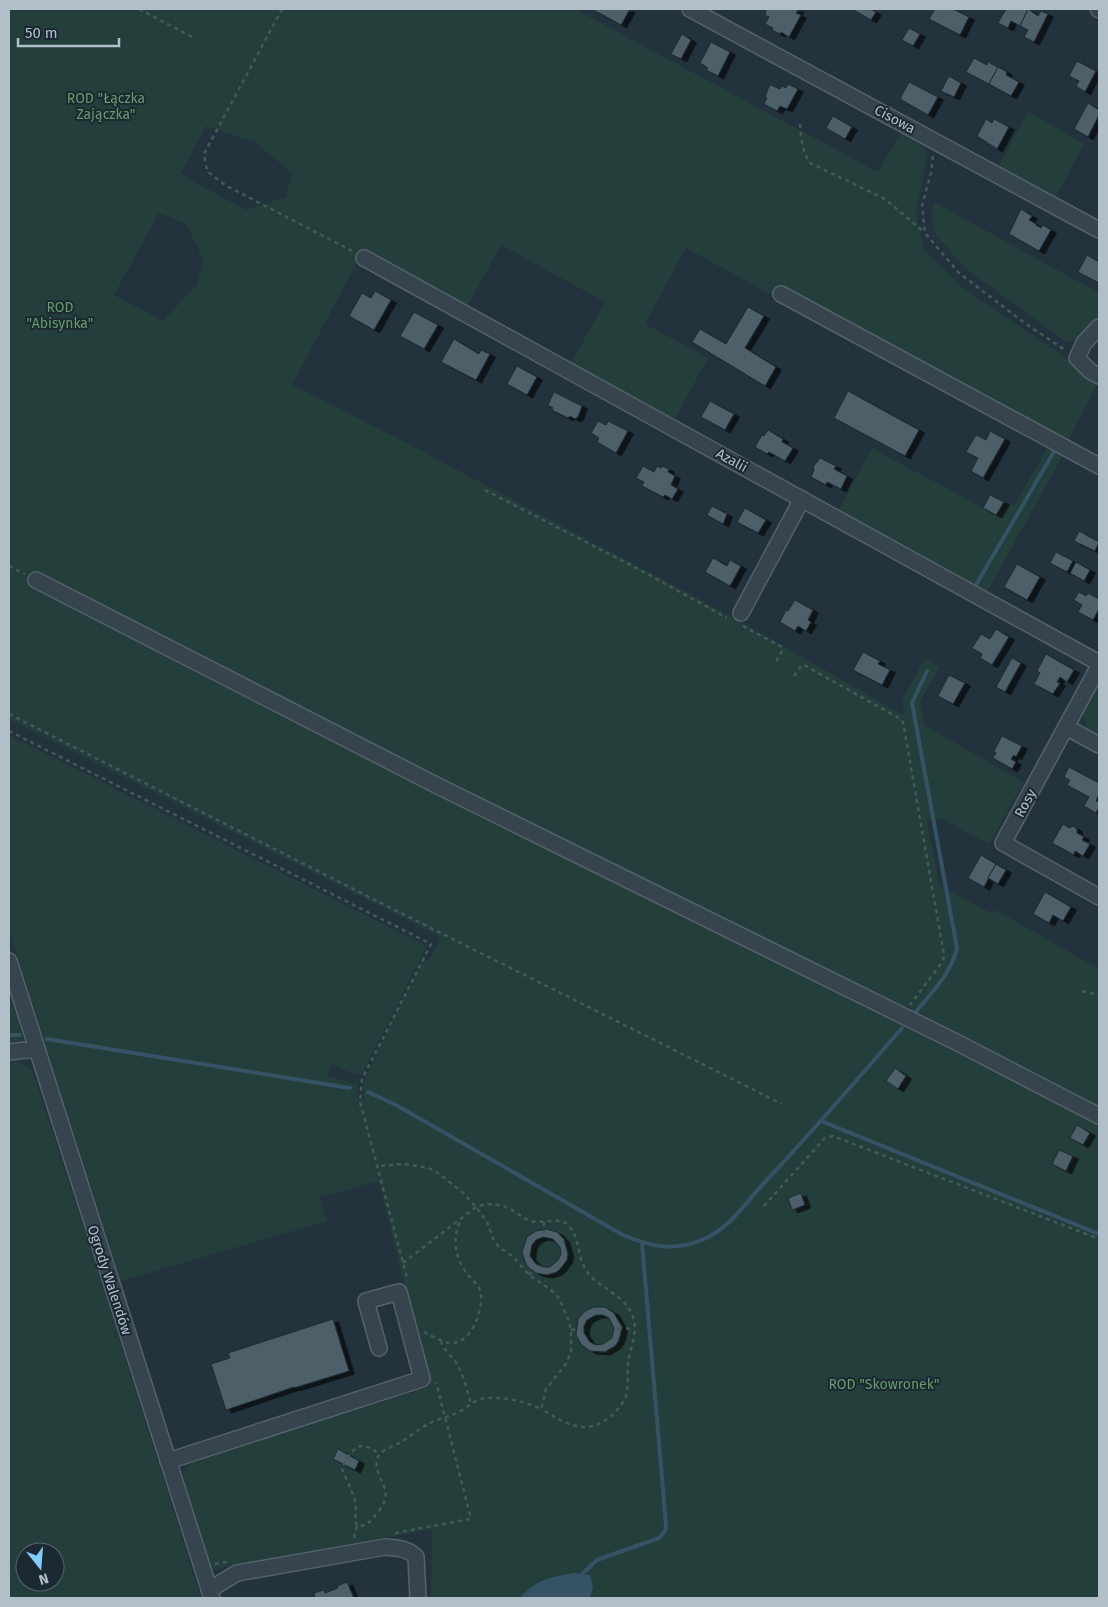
<svg xmlns="http://www.w3.org/2000/svg" width="1108" height="1607" font-family="'Fira Sans',sans-serif">
<style>
.green{fill:#243e3b;fill-rule:evenodd}
.water{fill:#355365}
.lines{fill:none;stroke-linecap:round;stroke-linejoin:round}
.stream{stroke:#355365;stroke-width:4}
.building{fill:#4d606b;stroke:#1d2b34;fill-rule:evenodd;filter:url(#shadow)}
.minor-casing{stroke:#54626b;stroke-width:18}
.path{stroke:#425a58;stroke-width:2.5;stroke-dasharray:4 4;stroke-linecap:butt}
.minor{stroke:#36444d;stroke-width:15}
.labels{text-anchor:middle;stroke-width:4;stroke-linejoin:round;paint-order:stroke}
.park-label{font-size:14px;fill:#679b68;stroke:#1b2932}
.street-label{font-size:14px;fill:#b1bfc9;stroke:#1b2932}
</style>
<defs>
<filter id="shadow"><feDropShadow dx="5.5" dy="3" stdDeviation="0" flood-color="#0009"/></filter>
</defs>
<rect width="100%" height="100%" fill="#22333d"/>
<!-- green -->
<g class="green">
<path d="M9,9H575L878,172L900,134L925,147L927,153L925,167L916,214L924,249L963,288L1099,380L1068,441L775,297L686,248L645,324L708,358L675,419L571,363L605,302L501,245L467,307L363,251L292,385L407,443L720,610L905,716L902,700L925,658L940,667L920,701L924,725L1024,782L989,844L940,818L927,820L939,885L991,913L994,909L1099,969V1598H431L432,1529L209,1570L183,1475L190,1463L429,1387L379,1181L320,1197L327,1221L121,1281L9,930V735L427,946L361,1076L331,1065L327,1076L358,1084L357,1098L364,1100V1081L403,997L421,964L423,961L429,960L441,937L9,719ZM206,126L255,142L292,173L286,197L246,210L193,181L181,173ZM159,213L186,224L204,261L196,286L163,321L114,295Z"/>
<path d="M1028,111L1084,144L1055,199L998,167Z"/>
<path d="M934,202L1099,293V318L1077,339L1068,343L966,269L936,235L931,219Z"/>
<path d="M1049,445L1067,454L1062,457L986,594L956,578L957,574L839,510L872,448L996,515L1004,502L1014,506Z"/>
<path d="M1099,685V736L1087,730L1083,715Z"/>
<path d="M9,993L25,1044L9,1046Z"/>
<path d="M19,1061L32,1070L88,1240L201,1598H9V1063ZM25,1552H55V1582H25Z"/>
</g>
<!-- water -->
<path class="water" d="M574,1573L590,1575L593,1587L590,1598H520C537,1579 551,1577 574,1573Z"/>
<g class="lines">
<!-- stream -->
<g class="stream">
<path d="M977,583L1055,450"/>
<path d="M915,1013C931,993 951,974 957,948L912,703L927,671"/>
<path d="M9,1035H20"/>
<path d="M47,1039L350,1088"/>
<path d="M368,1092L396,1105L623,1235C652,1247 674,1252 704,1239C729,1229 747,1201 765,1182C812,1132 857,1080 902,1028"/>
<path d="M821,1121L1099,1234"/>
<path d="M582,1574L597,1560L659,1538L665,1531L666,1525L642,1243"/>
</g>
</g>
<!-- building -->
<g class="building">
<path d="M592,9H630L621,25Z"/>
<path d="M766,9H799L796,13L801,15L789,37L781,32L780,34L772,30L773,28L765,24L769,17L765,15Z"/>
<path d="M852,9H870L876,12L871,20Z"/>
<path d="M935,9H953L969,17L960,35L929,19Z"/>
<path d="M1006,9H1028L1020,26L1011,21L1008,28L998,23Z"/>
<path d="M1028,9L1038,16L1041,11L1048,14L1034,42L1024,37L1028,30L1020,26Z"/>
<path d="M909,28L920,34L913,46L902,40Z"/>
<path d="M682,34L691,40L681,59L671,54Z"/>
<path d="M711,42L730,52L718,76L706,70L708,68L700,63Z"/>
<path d="M974,58L987,65L988,62L998,67L989,84L966,72Z"/>
<path d="M1077,61L1096,71L1085,92L1076,86L1079,81L1069,76Z"/>
<path d="M998,67L1007,72L1006,75L1019,82L1011,96L989,84Z"/>
<path d="M949,76L961,83L954,97L941,91Z"/>
<path d="M909,82L938,97L928,115L900,99Z"/>
<path d="M788,84L798,89L787,109L780,106L777,111L764,104L767,98L765,97L769,86L771,85L780,89L782,86L786,88Z"/>
<path d="M1088,103L1099,110V115L1088,137L1074,129Z"/>
<path d="M833,116L852,127L845,139L826,128Z"/>
<path d="M986,119L992,123L994,119L1009,127L997,149L977,136Z"/>
<path d="M1021,209L1032,216L1029,220L1036,224V225L1041,228L1043,225L1051,230L1039,251L1009,234Z"/>
<path d="M1087,255L1099,262V283L1078,272Z"/>
<path d="M375,291L391,300L374,330L349,316L362,293L371,298Z"/>
<path d="M748,307L764,316L745,348L776,367L765,386L692,342L700,329L726,344Z"/>
<path d="M414,312L438,325L424,349L400,336Z"/>
<path d="M454,339L479,354L481,350L490,354L476,380L441,362Z"/>
<path d="M517,366L537,377L527,395L507,384Z"/>
<path d="M848,391L919,430L905,456L834,418Z"/>
<path d="M554,392L582,406L578,417L575,419L570,416L568,418L552,410L553,408L548,405Z"/>
<path d="M710,401L734,414L725,430L701,417Z"/>
<path d="M598,421L606,425L608,421L628,431L616,453L597,442L599,438L591,433Z"/>
<path d="M768,430L783,439L782,442L793,448L785,461L769,452L767,454L755,447L762,435L764,436Z"/>
<path d="M990,431L1005,439L983,478L971,471L978,458L966,452L976,435L986,440Z"/>
<path d="M820,458L836,466L834,469L847,476L841,489L827,482L826,485L811,477L814,470L813,467Z"/>
<path d="M643,466L654,472L657,466L661,468L662,466L669,469L668,472L675,476L671,485L678,489L672,499L665,495L663,497L642,486L644,482L636,478Z"/>
<path d="M990,495L1004,502L996,515L983,508Z"/>
<path d="M712,506L727,514L723,524L707,515Z"/>
<path d="M745,508L766,520L758,533L737,522Z"/>
<path d="M1079,531L1099,542L1095,551L1074,541Z"/>
<path d="M1056,552L1073,561L1067,572L1050,563Z"/>
<path d="M713,558L727,566L730,560L741,566L730,586L705,572Z"/>
<path d="M1076,562L1090,570L1084,581L1070,573Z"/>
<path d="M1017,564L1040,577L1027,600L1004,587Z"/>
<path d="M1079,592L1086,596L1088,593L1099,599V609L1093,620L1078,612L1082,605L1074,600Z"/>
<path d="M795,600L813,610L808,620L811,622L806,631L798,626L795,631L780,622L786,610L788,611Z"/>
<path d="M996,629L1009,637L992,665L980,658L982,654L972,648L981,634L990,639Z"/>
<path d="M863,652L880,661L878,664L890,670L882,685L853,670Z"/>
<path d="M1046,654L1074,670L1067,682L1060,677L1057,682L1060,683L1053,694L1034,684L1040,673L1037,671Z"/>
<path d="M1012,658L1021,663L1005,692L996,687Z"/>
<path d="M949,675L965,683L953,704L938,696Z"/>
<path d="M1002,736L1022,746L1016,757L1014,755L1011,759L1016,762L1012,769L993,758L996,753L994,751Z"/>
<path d="M1069,767L1099,783V794L1096,801L1099,802V807L1096,813L1084,806L1089,797L1067,785L1070,780L1064,777Z"/>
<path d="M1063,824L1069,828L1073,826L1077,829V833L1084,837L1082,840L1090,844L1083,856L1075,851L1074,855L1052,843Z"/>
<path d="M981,855L996,864L984,887L968,878Z"/>
<path d="M996,864L1006,870L998,884L988,878Z"/>
<path d="M1045,892L1071,907L1063,921L1053,915L1049,923L1033,914Z"/>
<path d="M895,1068L906,1076L898,1089L886,1081Z"/>
<path d="M1077,1125L1090,1133L1083,1145L1070,1138Z"/>
<path d="M1059,1150L1073,1156L1066,1171L1052,1164Z"/>
<path d="M801,1193L805,1205L792,1210L788,1198Z"/>
<path d="M546,1229L557,1232L564,1239L568,1254L567,1260L561,1268L557,1272L547,1275L536,1273L528,1267L525,1262L522,1252L527,1237L536,1231ZM543,1237L553,1239L560,1247L561,1254L558,1260L550,1267H543L536,1264L530,1256L532,1245L536,1240Z"/>
<path d="M594,1307H605L614,1313L622,1327L620,1337L618,1342L615,1346L605,1352L590,1351L581,1344L576,1335L578,1319L585,1311ZM596,1315H603L609,1318L614,1328L612,1338L603,1344L596,1345L590,1342L584,1333V1326L587,1320Z"/>
<path d="M333,1319L349,1371L294,1388V1387L226,1410L211,1364L230,1358L228,1353Z"/>
<path d="M338,1449L359,1461L355,1470L333,1459Z"/>
<path d="M347,1582L354,1598H315L314,1593L324,1590L325,1593L338,1588L337,1586Z"/>
</g>
<g class="lines">
<defs>
<g id="minor">
<path d="M690,9L1099,230"/>
<path d="M1098,9L1099,10"/>
<path d="M364,258L1099,663"/>
<path d="M781,294L1099,466"/>
<path d="M1099,327L1084,343L1077,358L1090,371L1099,376"/>
<path d="M36,580L438,786L958,1043L1099,1116"/>
<path d="M741,613L802,499"/>
<path d="M1099,666L1003,843L1099,897"/>
<path d="M1066,727L1099,745"/>
<path d="M9,961L212,1598"/>
<path d="M9,1052L37,1049"/>
<path d="M168,1461L422,1379L399,1292L366,1301L379,1348"/>
<path d="M209,1590L237,1573L385,1547C396,1548 408,1548 416,1557L418,1598"/>
</g>
</defs>
<!-- minor casing -->
<use href="#minor" class="minor-casing"/>
<!-- path -->
<g class="path">
<path d="M139,9L196,39"/>
<path d="M282,9L204,154L207,171L225,185L352,251"/>
<path d="M800,124C801,138 802,151 810,163L885,199L924,232"/>
<path d="M933,156L931,173L922,205L925,233L959,273L1026,324L1065,350"/>
<path d="M485,490L644,572L727,618"/>
<path d="M9,566L25,574"/>
<path d="M743,626L782,647L781,653L774,665"/>
<path d="M794,676L801,666L804,665L897,717L903,722L944,955L943,961L910,1005"/>
<path d="M9,714L377,901L782,1104"/>
<path d="M9,731L431,944L362,1079L360,1102L408,1281"/>
<path d="M1082,991L1099,995"/>
<path d="M764,1206L825,1138L833,1136L1099,1239"/>
<path d="M544,1222V1233"/>
<path d="M403,1263L476,1207C488,1202 505,1204 515,1212C520,1215 523,1218 528,1220C540,1226 557,1215 568,1225C580,1236 577,1257 586,1270C599,1290 629,1295 634,1321C637,1334 630,1350 628,1362C627,1373 629,1385 626,1396C623,1404 616,1412 610,1417C585,1437 565,1423 541,1409"/>
<path d="M529,1275L534,1268"/>
<path d="M618,1328L634,1329"/>
<path d="M571,1330L579,1329"/>
<path d="M424,1332C432,1336 442,1343 452,1343C471,1343 483,1311 481,1295C481,1287 474,1281 469,1276C455,1259 451,1239 461,1219"/>
<path d="M441,1341C443,1350 452,1356 457,1364C464,1376 467,1391 471,1404"/>
<path d="M357,1526C354,1516 357,1511 355,1502C353,1491 346,1480 342,1469C345,1459 351,1450 360,1446L372,1448L379,1455"/>
<path d="M395,1533L470,1519V1515L436,1382"/>
<path d="M354,1538L357,1526C364,1526 368,1524 373,1518C377,1513 384,1506 385,1499C389,1484 370,1471 379,1455C383,1450 389,1448 395,1445C408,1439 418,1429 430,1423C439,1418 450,1417 459,1412C468,1407 475,1399 486,1398C505,1397 524,1401 541,1409L546,1389L566,1364L571,1352V1330L568,1319L559,1298L551,1290L529,1275L512,1256L499,1247L493,1239L487,1222L476,1207L461,1191L434,1170L423,1167L405,1164L377,1166"/>
<path d="M215,1564L227,1562"/>
</g>
<!-- minor -->
<use href="#minor" class="minor"/>
</g>
<g class="labels">
<!-- park labels -->
<g class="park-label">
<text x="106" y="103">ROD "Łączka<tspan x="106" dy="16">Zajączka"</tspan></text>
<text x="60" y="312">ROD<tspan x="60" dy="16">"Abisynka"</tspan></text>
<text x="884" y="1389">ROD "Skowronek"</text>
</g>
<!-- street labels -->
<g class="street-label">
<text transform="translate(895 119) rotate(28)" y="5">Cisowa</text>
<text transform="translate(732 460) rotate(29)" y="5">Azalii</text>
<text transform="translate(1025 803) rotate(-62)" y="5">Rosy</text>
<text transform="translate(110 1280) rotate(72)" y="5">Ogrody Walendów</text>
</g>
</g>
<!-- border -->
<rect width="1108" height="1607" fill="none" stroke="#b1bfc9" stroke-width="20"/>
<!-- north arrow -->
<g transform="translate(40 1567) rotate(163)"><circle r="24" fill="#1b2932" stroke="#57656e"/>
<path d="M0-4L9 19L0 12L-9 19Z" fill="#82ccfc"/>
<text y="-8" font-size="14" font-weight="bold" text-anchor="middle" fill="#b1bfc9">N</text>
</g>
<!-- scale -->
<path d="M18 38v8h101v-8" fill="none" stroke="#b1bfc9" stroke-width="2.5"/>
<text x="25" y="38" font-size="15" fill="#b1bfc9" stroke="#1b2932" stroke-width="4" paint-order="stroke">50 m</text>
</svg>
